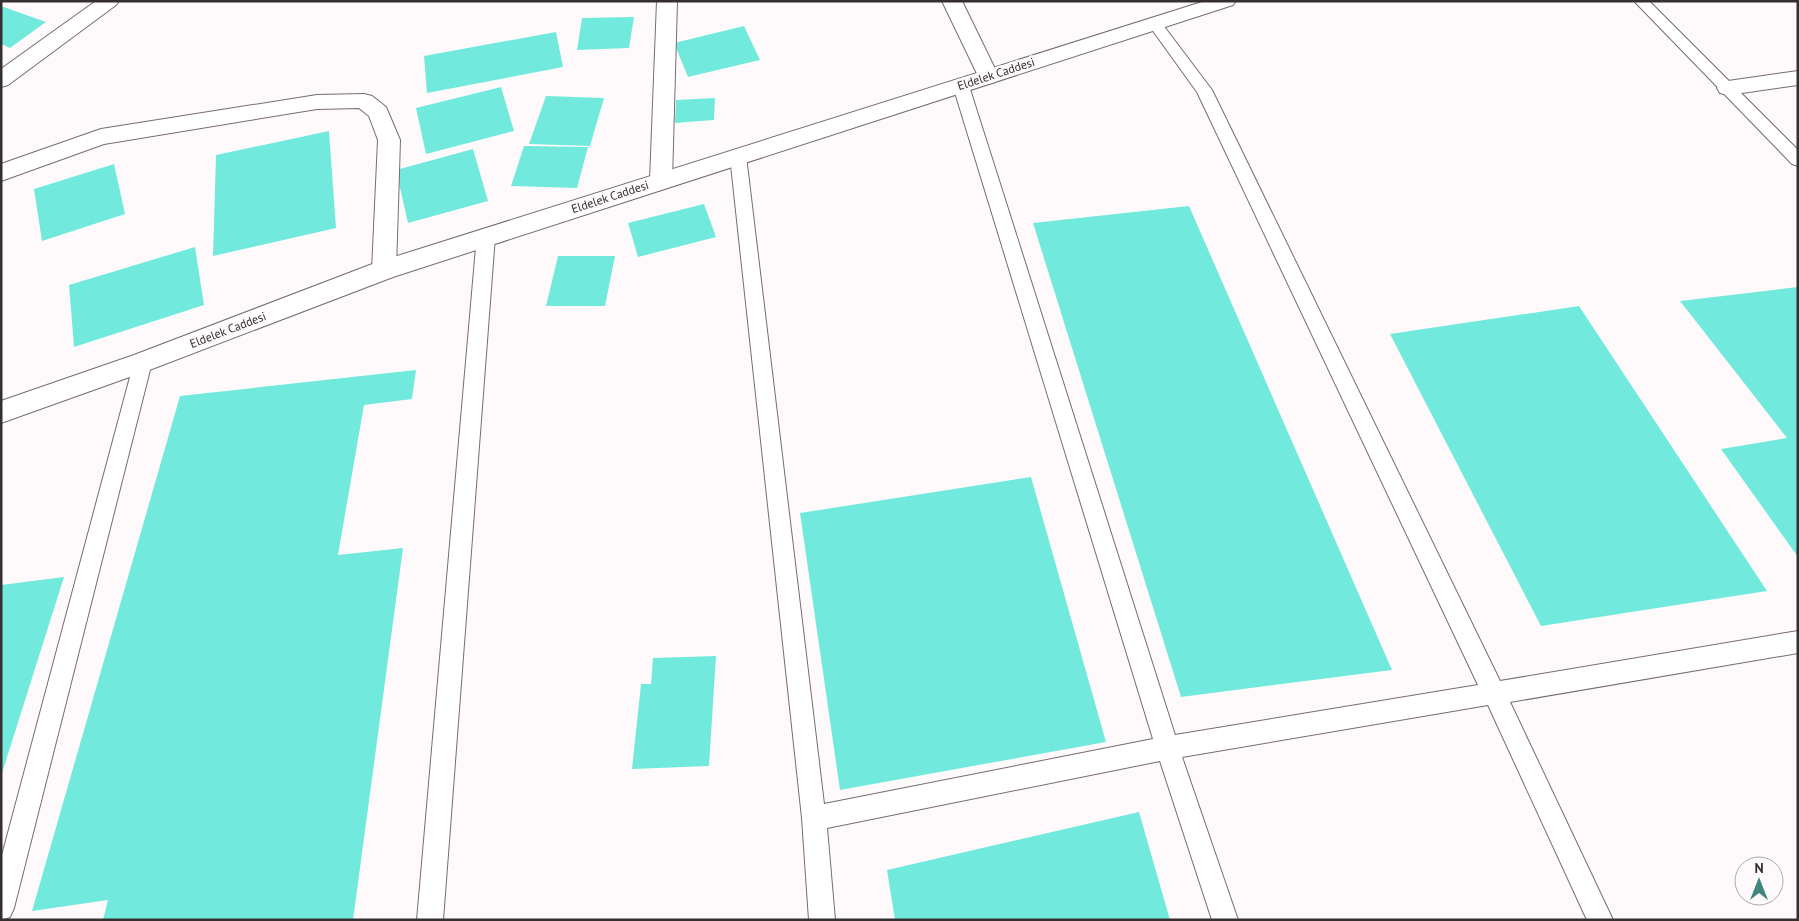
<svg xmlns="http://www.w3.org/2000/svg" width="1799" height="921" font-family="'PT Sans',sans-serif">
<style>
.building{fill:#71eadd}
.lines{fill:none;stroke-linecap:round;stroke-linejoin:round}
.service-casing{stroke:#796b6e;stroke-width:2}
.minor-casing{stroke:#796b6e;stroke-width:2}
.tertiary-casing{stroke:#796b6e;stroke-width:2}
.service{fill:#fff;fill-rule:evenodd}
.minor{fill:#fff;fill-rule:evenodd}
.tertiary{fill:#fff;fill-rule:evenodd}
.labels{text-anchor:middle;stroke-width:5;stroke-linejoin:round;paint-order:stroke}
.street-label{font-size:12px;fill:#352f30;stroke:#fefafb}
</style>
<rect width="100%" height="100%" fill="#fefafb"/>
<!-- building -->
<g class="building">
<path d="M1,6L46,22L10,48L1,44Z"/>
<path d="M634,17L629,48L577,50L582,18Z"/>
<path d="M744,26L760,60L688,77L674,43Z"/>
<path d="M556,32L563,67L427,93L424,56Z"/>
<path d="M501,87L514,131L426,154L416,108Z"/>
<path d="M546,96L604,98L590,146L529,144Z"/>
<path d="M715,98L714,120L675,123L676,100Z"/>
<path d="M329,131L336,228L213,256L216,155Z"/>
<path d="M524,146L588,147L577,188L511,186Z"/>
<path d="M473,149L488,201L408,223L396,170Z"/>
<path d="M114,164L125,214L42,241L34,189Z"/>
<path d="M704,204L716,237L638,257L628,223Z"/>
<path d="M1189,206L1392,670L1181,697L1033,223Z"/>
<path d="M195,247L204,305L74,347L69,285Z"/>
<path d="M558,256H615L605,306H546Z"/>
<path d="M1798,287V557L1721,449L1787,438L1680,301Z"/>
<path d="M1579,306L1767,591L1541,626L1390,334Z"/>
<path d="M416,370L412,399L364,405L338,555L403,548L353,920H103L108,900L32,911L180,396Z"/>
<path d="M1031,477L1106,742L840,790L800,513Z"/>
<path d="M64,577L2,773H1V585Z"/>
<path d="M716,656L709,766L632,769L641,684H651L653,658Z"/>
<path d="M1139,812L1170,920H895L887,870Z"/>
</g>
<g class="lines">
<defs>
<g id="service">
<path d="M1634,1H1649L1798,150V166L1792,164Z"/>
<path d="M1155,19L1160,21L1212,90L1500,681L1798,631V653L1510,702L1613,920H1587L1488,705L1182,757L1238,920H1212L1160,761L827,828L835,920H809L802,818L730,156L732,152L738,150L744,152L746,156L824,804L1153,739L953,86L956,82H966L969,86L1175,735L1478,685L1197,92L1148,24L1150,21Z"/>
<path d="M486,230L492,231L495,236L443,920H417L477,236L480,231Z"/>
<path d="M143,354L150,357L152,362L14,908L10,917L1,920V859L134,362L136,357Z"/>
</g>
<g id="minor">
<path d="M96,1H119L116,5L8,85L1,87V69Z"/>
<path d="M657,1H677L672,180L669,186L661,188L653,186L650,180Z"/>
<path d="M942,1H962L999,77L995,82L988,84L981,82Z"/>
<path d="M1798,71V85L1728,95L1720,93L1717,88L1720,83L1728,81Z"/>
<path d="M364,94L372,96L386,107L400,140L396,270L393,277L384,279L375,277L372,270L378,140L369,116L359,108L317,109L104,144L1,181V164L101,129L317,95Z"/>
</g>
<path id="tertiary" d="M1205,1H1236L1233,5L393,277L152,369L1,423V401L134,355L375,263Z"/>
</defs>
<!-- service casing -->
<use href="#service" class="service-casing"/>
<!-- minor casing -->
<use href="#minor" class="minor-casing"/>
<!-- tertiary casing -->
<use href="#tertiary" class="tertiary-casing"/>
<!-- service -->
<use href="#service" class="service"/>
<!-- minor -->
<use href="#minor" class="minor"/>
<!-- tertiary -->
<use href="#tertiary" class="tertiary"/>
</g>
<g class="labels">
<!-- street labels -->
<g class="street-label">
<text transform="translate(996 74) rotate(-18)" y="4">Eldelek Caddesi</text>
<text transform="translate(610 197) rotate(-18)" y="4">Eldelek Caddesi</text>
<text transform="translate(228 330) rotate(-21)" y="4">Eldelek Caddesi</text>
</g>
</g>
<!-- border -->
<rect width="1799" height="921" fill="none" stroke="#352f30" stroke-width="5"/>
<!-- north arrow -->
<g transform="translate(1759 881)"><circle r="24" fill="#fefafb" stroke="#aea9aa"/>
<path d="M0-4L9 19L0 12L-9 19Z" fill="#418780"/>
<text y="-8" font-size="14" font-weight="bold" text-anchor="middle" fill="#352f30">N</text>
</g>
</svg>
